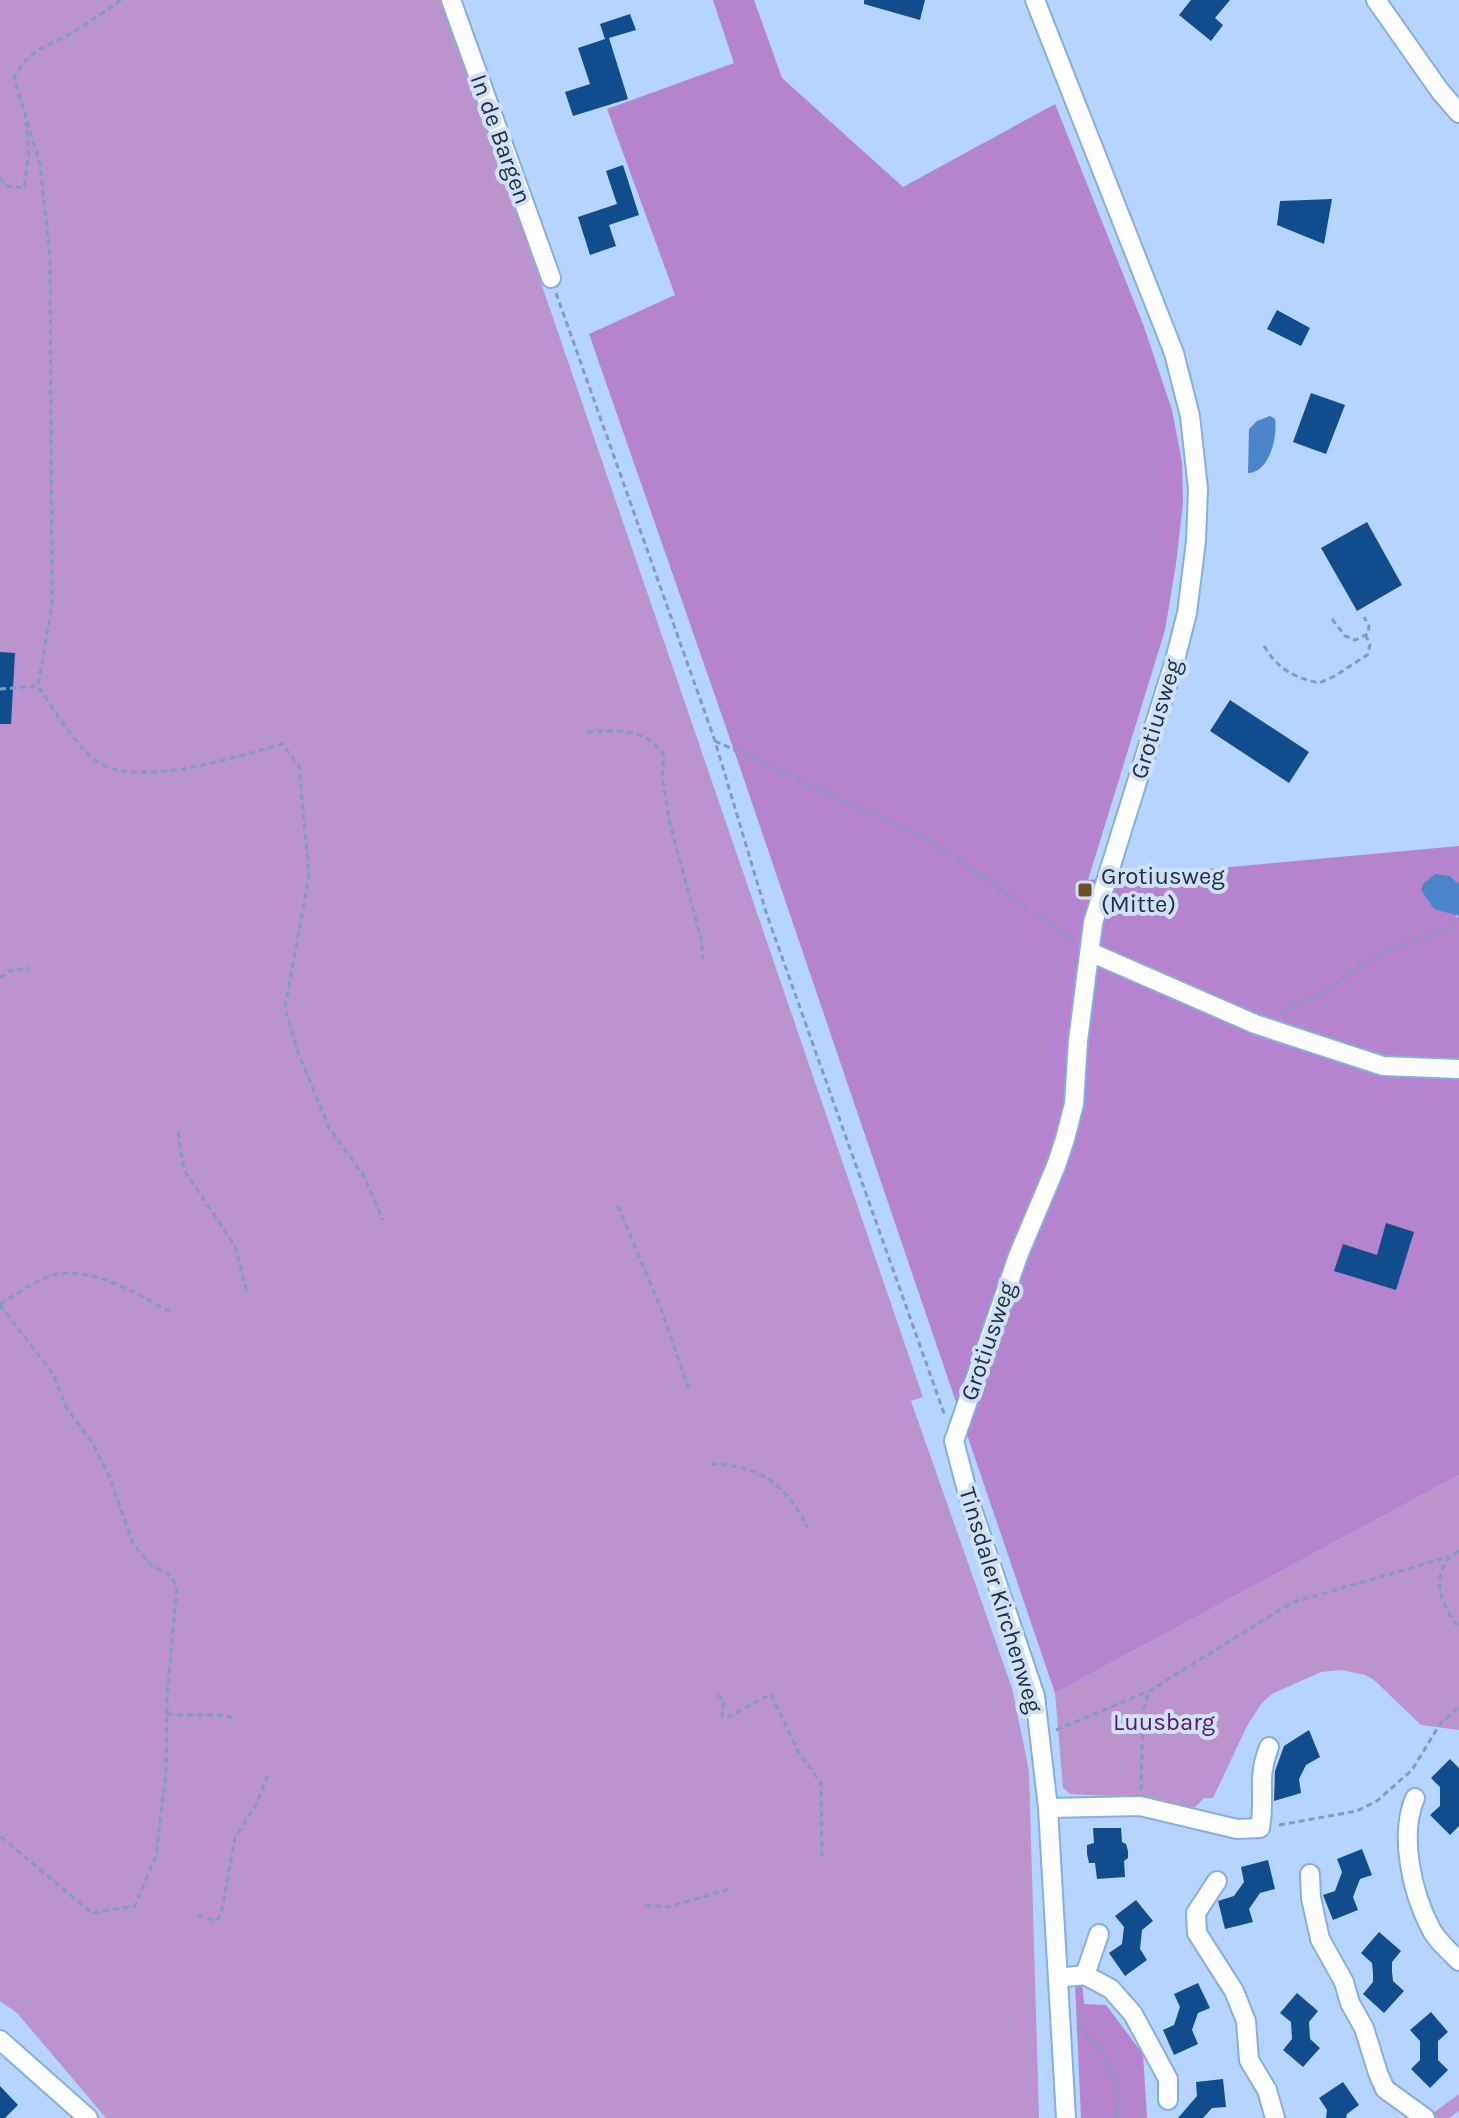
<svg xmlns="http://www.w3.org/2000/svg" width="1459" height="2118" font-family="Karla,sans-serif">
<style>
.green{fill:#bb94ce}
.forest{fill:#b683cf}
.water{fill:#4c85c9}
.building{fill:#114c8c}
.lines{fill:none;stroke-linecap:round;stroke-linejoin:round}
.minor-casing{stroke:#87aedf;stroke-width:22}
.path{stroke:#819cbd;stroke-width:3;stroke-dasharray:6 4;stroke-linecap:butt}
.minor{stroke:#fff;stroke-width:18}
.poi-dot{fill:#6e5025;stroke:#d1e1f5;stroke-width:3}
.labels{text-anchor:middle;stroke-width:8;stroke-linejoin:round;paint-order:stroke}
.street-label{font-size:24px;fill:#1e2d41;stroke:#d1e1f5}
.poi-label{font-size:24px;fill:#1e2d41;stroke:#d1e1f5;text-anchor:start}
.park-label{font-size:24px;fill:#581671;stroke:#d1e1f5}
</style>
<rect width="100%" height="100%" fill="#b5d5fe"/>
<!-- green -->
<g class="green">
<path d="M0,0H444L923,1397L911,1401L1012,1688L1029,1771L1039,2118H106L17,2013L0,2001Z"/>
<path d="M1459,1475V1730L1421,1725L1374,1680L1365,1675L1342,1670L1321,1672L1272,1694L1262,1703L1248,1724L1213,1798H1204L1193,1809L1148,1798L1070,1794L1063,1788L1055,1693Z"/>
<path d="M1459,2094V2111L1449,2118H1437L1433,2113Z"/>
</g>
<!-- forest -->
<g class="forest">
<path d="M713,0H754L782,78L903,187L1055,104L1143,324L1172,410L1182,462L1183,503L1176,564L1165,630L1088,880L1459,846V884L1450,876L1456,917L1459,916V1475L1055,1693L736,756L589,334L675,295L607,109L734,63Z"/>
<path d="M1075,1983H1082L1084,2004L1106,2005L1143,2054L1147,2118H1081Z"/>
</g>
<!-- water -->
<g class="water">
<path d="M1270,416L1275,419C1278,437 1269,473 1248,473L1249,429L1257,421Z"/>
<path d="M1435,874L1450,876L1459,884V916L1434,909L1421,890L1424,883Z"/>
</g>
<!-- building -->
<g class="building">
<path d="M864,0H925L920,20L864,4Z"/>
<path d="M1191,0H1230L1215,18L1223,25L1211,41L1179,15Z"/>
<path d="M630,14L636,30L609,38L628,99L573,116L565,92L590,84L578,48L605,39L600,24Z"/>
<path d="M623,165L639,215L609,225L616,246L590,255L578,217L617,204L606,171Z"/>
<path d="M1332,199L1324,244L1277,225L1280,201Z"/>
<path d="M1277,310L1310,328L1301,346L1267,329Z"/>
<path d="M1311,393L1345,405L1326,454L1293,442Z"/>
<path d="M1367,522L1402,585L1357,611L1321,548Z"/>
<path d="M0,652L15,653L11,724H0Z"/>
<path d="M1230,700L1309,752L1289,783L1210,731Z"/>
<path d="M1386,1223L1414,1232L1396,1290L1334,1271L1343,1244L1377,1255Z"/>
<path d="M1309,1730L1320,1757L1306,1765L1299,1779L1301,1793L1274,1801L1275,1771L1284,1746Z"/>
<path d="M1450,1759L1459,1768V1826L1450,1835L1430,1815L1440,1806V1787L1431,1778Z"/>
<path d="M1093,1828H1121L1122,1842L1126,1844L1128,1851V1858L1124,1861L1125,1877L1097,1879L1095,1863H1089L1087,1854V1845L1094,1843Z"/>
<path d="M1362,1849L1372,1875L1360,1879L1353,1897L1358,1910L1333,1920L1323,1895L1335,1891L1342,1872L1337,1859Z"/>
<path d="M1268,1860L1275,1889L1260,1893L1249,1909L1253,1922L1225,1929L1218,1901L1234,1896L1244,1882L1241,1867Z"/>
<path d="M1136,1900L1153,1921L1142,1930L1140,1949L1147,1960L1125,1976L1109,1953L1122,1944L1124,1927L1115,1916Z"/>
<path d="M1379,1932L1401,1951L1392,1962V1972L1393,1981L1404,1991L1384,2013L1363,1994L1373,1982V1973L1372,1963L1361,1953Z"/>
<path d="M1198,1983L1210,2008L1198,2013L1192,2030L1198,2044L1174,2055L1163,2030L1174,2025L1180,2007L1174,1994Z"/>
<path d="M1297,1993L1318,2011L1309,2022L1310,2039L1320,2048L1303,2067L1283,2050L1292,2039L1291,2022L1280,2013Z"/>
<path d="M1431,2012L1448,2032L1438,2041V2060L1448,2070L1430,2088L1411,2069L1420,2060V2041L1410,2030Z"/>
<path d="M1223,2079L1226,2107L1212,2108L1203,2118H1178L1197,2096L1196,2082Z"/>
<path d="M1343,2082L1359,2105L1347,2114L1346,2118H1326L1327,2110L1319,2098Z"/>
<path d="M0,2086L18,2105L5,2118H0Z"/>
</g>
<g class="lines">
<defs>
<g id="minor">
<path d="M451,0L551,278"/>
<path d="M1035,0L1174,353L1190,416L1198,489L1196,541L1187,613L1175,660L1093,923L1078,1041L1074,1104L1065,1139L1056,1166L1018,1256L954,1441L971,1506L1035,1696L1048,1808L1066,2118"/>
<path d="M1376,0L1440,91L1459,113"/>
<path d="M1090,952L1255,1024L1383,1066L1459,1069"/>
<path d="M1415,1798C1399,1835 1412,1892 1430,1927C1436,1940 1449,1951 1459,1961"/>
<path d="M1048,1808L1140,1806L1237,1829L1260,1828C1266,1796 1256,1780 1269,1747"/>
<path d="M1310,1874L1311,1898L1320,1939L1344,1982L1350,2003L1364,2028L1378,2073L1385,2089L1425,2118"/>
<path d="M1217,1881L1196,1913L1197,1933L1234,1991L1246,2021L1249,2060L1267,2090L1275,2118"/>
<path d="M1085,1975L1099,1934"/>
<path d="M1058,1978L1085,1975L1111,1989L1133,2014L1168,2079V2100"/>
<path d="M0,2040L88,2118"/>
</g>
</defs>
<!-- minor casing -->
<use href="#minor" class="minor-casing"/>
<!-- path -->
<g class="path">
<path d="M121,0C107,10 93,20 78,29C52,46 29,47 14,78L40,164L50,255L52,605L38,686C55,710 72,742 95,760C135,791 238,756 282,744L299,766L309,876L285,1008L298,1052L329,1128L364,1176L383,1220"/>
<path d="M0,178L6,186L24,188L29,151L26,123"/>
<path d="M556,293L715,741L766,912L945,1416"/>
<path d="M1332,619L1345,636L1355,640L1368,634L1369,626L1364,617"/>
<path d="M1264,646C1278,669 1293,677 1319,683L1335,676L1367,655L1370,645L1366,636"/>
<path d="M0,689L38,686"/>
<path d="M587,732C616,730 648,728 664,756L662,776L670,824L701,939L703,959"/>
<path d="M715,741L930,840L1074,941"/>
<path d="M0,978L9,971L30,968"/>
<path d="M1281,1013L1319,995L1380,953L1459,925"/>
<path d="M178,1132L184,1170L235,1246L247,1292"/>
<path d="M618,1206L661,1309L690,1392"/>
<path d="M0,1304C15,1295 45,1274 62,1273C98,1270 143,1296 173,1314"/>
<path d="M0,1305L53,1374L67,1409L92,1442L110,1478L133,1544L152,1566L170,1575L177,1586L167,1696L166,1773L156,1855L135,1906L92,1913L0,1836"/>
<path d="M711,1464C760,1465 786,1484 808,1528"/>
<path d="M1459,1551C1427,1569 1440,1605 1459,1628"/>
<path d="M718,1695L724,1700L722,1717H728L771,1694L799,1753L821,1783L822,1857"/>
<path d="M167,1714C192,1717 210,1712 234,1718"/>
<path d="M1056,1730L1149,1691L1291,1603L1448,1557"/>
<path d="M1141,1790L1143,1712L1149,1691"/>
<path d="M1279,1825L1357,1811L1377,1801L1412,1770L1440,1724L1459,1707"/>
<path d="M645,1905L668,1907L730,1889"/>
<path d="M198,1915L216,1921L221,1914L235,1838L257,1803L268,1774"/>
<path d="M1077,2027L1101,2048L1115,2083L1117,2118"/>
</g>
<!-- minor -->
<use href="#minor" class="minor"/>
</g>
<!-- markers -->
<rect class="poi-dot" x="1077" y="882" width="16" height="16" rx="4"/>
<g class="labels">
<!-- street labels -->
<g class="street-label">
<text transform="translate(501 139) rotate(70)" y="8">In de Bargen</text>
<text transform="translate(1156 719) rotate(-73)" y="8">Grotiusweg</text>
<text transform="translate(988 1341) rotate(-71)" y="8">Grotiusweg</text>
<text transform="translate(1001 1600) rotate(73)" y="8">Tinsdaler Kirchenweg</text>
</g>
<!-- poi labels -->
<g class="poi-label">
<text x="1101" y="884">Grotiusweg<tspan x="1101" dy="28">(Mitte)</tspan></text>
</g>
<!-- park labels -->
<g class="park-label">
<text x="1164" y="1730">Luusbarg</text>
</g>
</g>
</svg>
